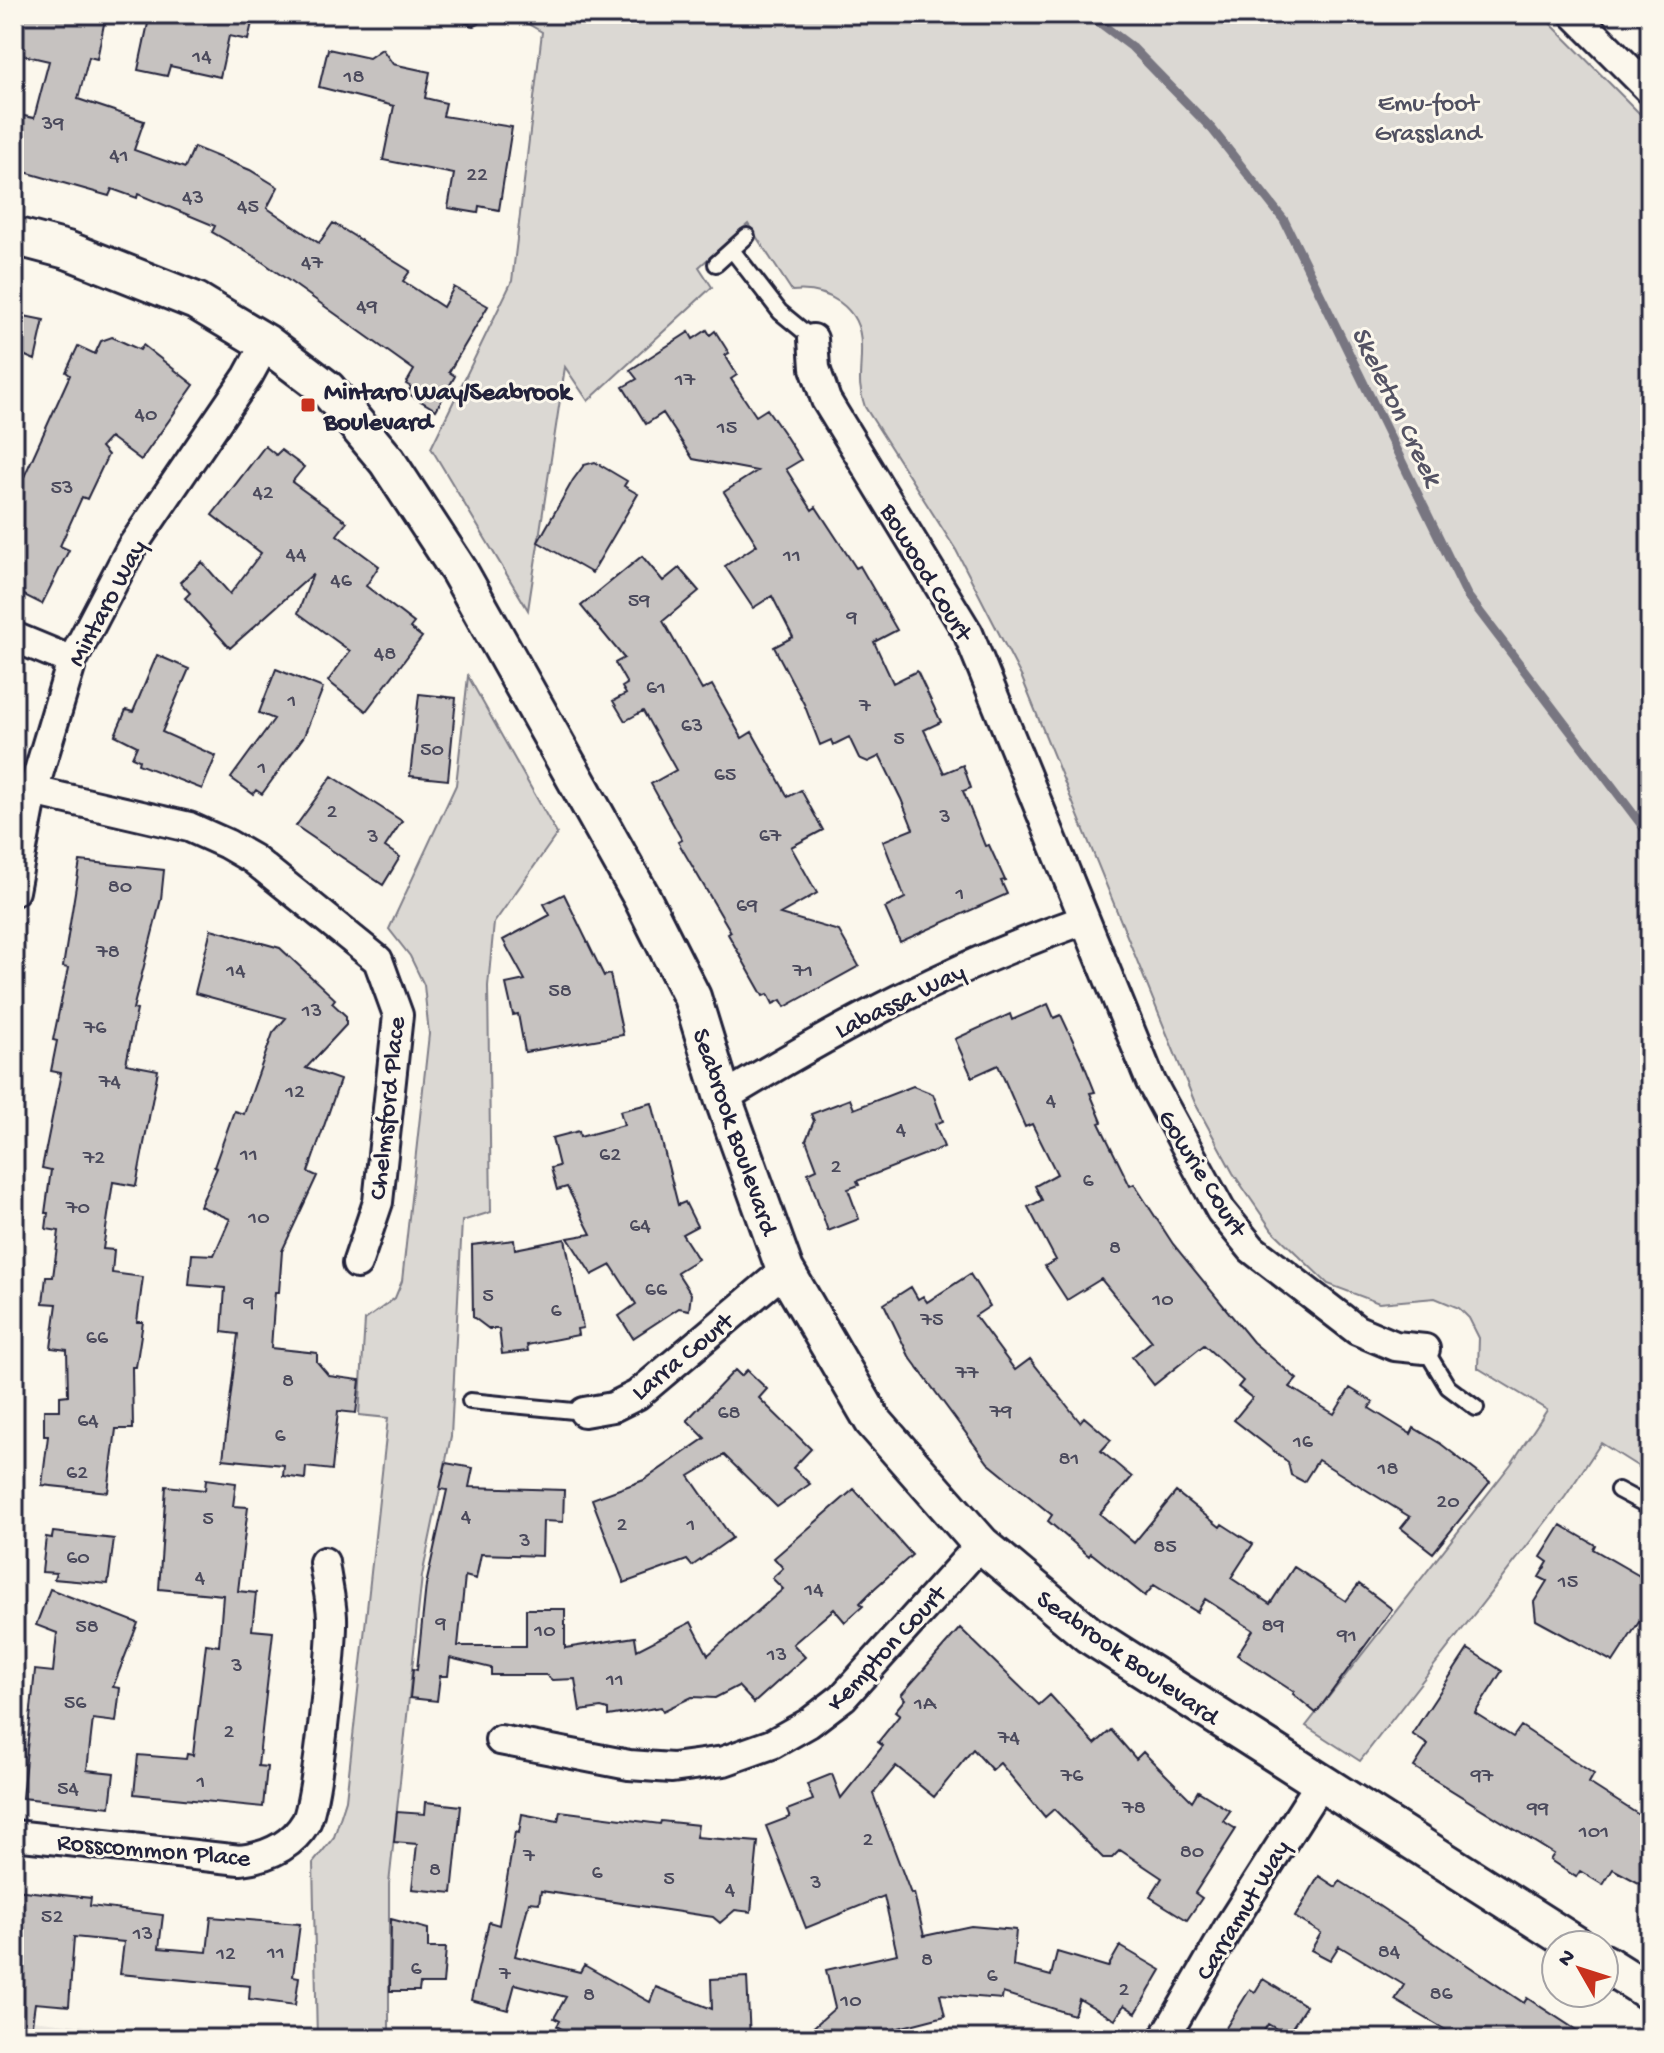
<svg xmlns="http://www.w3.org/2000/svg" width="1664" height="2053" viewBox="0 0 1664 2053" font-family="'Gochi Hand',sans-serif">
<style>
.built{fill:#ebe7df}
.green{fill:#dbd8d3;stroke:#7e7d87;stroke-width:2}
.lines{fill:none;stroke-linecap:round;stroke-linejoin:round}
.stream{stroke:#787681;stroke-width:9}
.building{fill:#c6c2c0;stroke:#22223b;stroke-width:2}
.service-casing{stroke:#22223b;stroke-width:20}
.minor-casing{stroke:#22223b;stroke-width:34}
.tertiary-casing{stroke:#22223b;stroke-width:42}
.service{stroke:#fbf7ec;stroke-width:14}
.minor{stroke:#fbf7ec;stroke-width:28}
.tertiary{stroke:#fbf7ec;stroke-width:36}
.poi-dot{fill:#c8321e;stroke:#fbf7ec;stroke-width:3}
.labels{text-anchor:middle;stroke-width:6;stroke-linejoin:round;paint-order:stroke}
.number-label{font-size:22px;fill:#4b4a5c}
.park-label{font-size:26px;fill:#505061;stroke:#fbf7ec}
.poi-label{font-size:26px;font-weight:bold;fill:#22223b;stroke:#fbf7ec;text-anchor:start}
.street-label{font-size:26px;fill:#22223b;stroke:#fbf7ec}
.water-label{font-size:28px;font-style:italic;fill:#545364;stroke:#fbf7ec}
</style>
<rect width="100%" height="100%" fill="#fbf7ec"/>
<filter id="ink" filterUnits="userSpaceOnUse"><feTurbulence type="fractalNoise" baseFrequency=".0125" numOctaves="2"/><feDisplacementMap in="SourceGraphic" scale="16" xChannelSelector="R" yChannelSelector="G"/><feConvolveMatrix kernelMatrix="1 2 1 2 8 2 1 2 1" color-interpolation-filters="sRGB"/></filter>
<g filter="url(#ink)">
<path class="built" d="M14 2018 203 2039H14Z"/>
<path class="green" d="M511 14H1541L1650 124V1474L1601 1443 1565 1497 1360 1761 1306 1726 1511 1464 1547 1410 1478 1368 1479 1338 1469 1318 1459 1308 1435 1298 1379 1303 1328 1284 1272 1230 1233 1173 1195 1103 1022 678 956 550 865 407C856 383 862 369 861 345 861 307 827 287 792 291L748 224 699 267 712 287 588 401 565 367 528 610 431 448 512 281 542 32Z
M468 676 557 834 494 923 488 986 491 1212 462 1221 451 1436 422 1576 389 1884V2039H317L313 1863 334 1837 346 1800 388 1418 359 1415 365 1320 395 1298 402 1281 429 1034 424 985 410 956 389 929 456 785Z"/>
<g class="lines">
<path class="stream" d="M1088 14 1132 47 1212 129 1284 220 1467 595 1650 836"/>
</g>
<path class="building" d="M14 14H106L97 59 89 57 78 99 144 121 134 150 185 168 194 147 250 170 278 187 267 208 319 243 333 223 410 271 403 281 443 307 454 287 488 306 449 372 455 376 436 410 407 393 411 387 406 384 414 370 257 258 212 232 215 226 138 194 137 198 112 189 109 196 14 169V114L34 118 49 61 14 53Z
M150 14H254L248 40 229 36 220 77 170 66 167 76 138 70Z
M328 49 369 58 382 49 393 64 430 72 425 98 446 103 443 116 512 127 499 210 479 206 478 213 448 208 454 174 383 160 394 106 319 87Z
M14 314 44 320 35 360 14 351Z
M707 330 710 335 715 331 729 353 725 355 737 375 731 379 756 416 767 409 785 435 801 460 786 469 812 510 816 507 856 568 860 566 897 630 874 642 893 683 917 671 941 722 924 730 944 773 963 765 971 788 963 791 985 846 989 845 1005 880 1001 881 1007 894 900 942 885 908 905 898 883 841 913 829 901 799 880 756 868 762 859 758 849 737 833 745 831 740 820 745 804 704 774 647 793 637 772 596 753 608 725 566 757 545 724 492 757 471 693 459 663 413 646 424 623 387 637 379 630 370 689 332 693 339Z
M112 337 140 350 143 345 194 385 141 460 110 437 101 447 108 455 87 499 82 497 60 546 69 550 42 604 14 590V499L70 375 66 372 78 346 95 354 101 341Z
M265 446 276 455 281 450 304 467 292 482 347 522 337 535 379 566 366 586 414 623 410 628 422 637 366 711 328 681 350 651 298 613 313 574 230 648 185 598 190 593 180 582 202 562 230 594 261 553 212 515Z
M595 462 627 481 624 486 638 494 592 573 538 542 573 480 584 465Z
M642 556 663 581 679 568 699 591 663 621 702 690 712 685 742 738 752 732 788 797 801 790 823 830 791 847 817 893 780 914 839 931 859 966 785 1007 781 1000 773 1004 768 994 763 996 728 934 731 932 678 842 682 840 651 784 676 770 643 711 625 721 613 701 626 694 622 687 627 684 615 663 624 658 581 606Z
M157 655 189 669 162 732 216 756 202 789 138 764 139 760 132 757 137 746 115 735 126 710 133 712Z
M276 669 323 688 304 736 262 794 256 790 253 794 231 778 274 719 259 713Z
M419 694 456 698 448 780 410 776Z
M332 776 402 821 385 847 400 857 383 885 296 826Z
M80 861 164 870 161 899 133 1009 137 1010 126 1064 158 1070 136 1186 113 1182 103 1249 114 1250 112 1273 143 1277 137 1322H143L136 1367H132L133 1429H116L108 1492 42 1485 48 1436H44V1410H60V1396L68 1395 67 1350 51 1348 57 1304 43 1303 46 1277H53L59 1231 46 1229 48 1213H45L51 1170 42 1168 61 1073 51 1071 57 1041 53 1040 68 968 63 967Z
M564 894 604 976 610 974 623 1035 525 1052 518 1014 513 1015 506 984 525 980 503 940 550 915 544 904Z
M211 929 280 948 335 999 332 1003 346 1016V1025L306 1068 340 1080 308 1172 317 1176 282 1251 279 1292H275L271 1348 317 1353V1362L329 1376 360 1380 356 1413 338 1411 332 1470 306 1467 305 1479 283 1476 284 1465 223 1459 238 1334 222 1332 225 1288 189 1285 192 1254 214 1255 230 1219 200 1206 217 1168 214 1167 234 1111 244 1114 273 1033 286 1018 195 993Z
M1048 1004 1054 1018 1061 1015 1083 1062 1095 1092 1090 1093 1102 1122 1099 1123 1130 1186 1134 1184 1173 1244 1253 1342 1297 1379 1290 1387 1334 1414 1350 1388 1373 1402 1369 1408 1411 1434 1414 1428 1441 1444 1490 1482 1433 1553 1401 1528 1410 1517 1318 1460 1304 1482 1291 1475 1288 1462 1234 1420 1252 1398 1238 1387 1243 1381 1204 1345 1154 1385 1132 1357 1152 1341 1101 1279 1067 1300 1045 1266 1056 1260 1028 1207 1042 1200 1035 1186 1057 1174 1032 1124 1025 1127 998 1065 972 1077 955 1039 1010 1014 1012 1020Z
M913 1086 933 1094 943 1121 935 1124 944 1147 857 1181 859 1185 848 1189 859 1219 828 1231 808 1173 817 1169 806 1140 814 1121 811 1114 850 1099 854 1109Z
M652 1103 678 1205 685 1202 697 1226 682 1234 698 1259 677 1272 691 1294 689 1310 679 1308 633 1338 619 1316 636 1304 611 1265 592 1275 568 1238 591 1234 567 1187 557 1190 551 1168 559 1166 552 1138 579 1131 580 1137 624 1125 620 1111Z
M565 1239 583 1328 577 1329 578 1335 527 1345 528 1351 502 1354 499 1329H489L473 1317 472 1245 514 1240 515 1249Z
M970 1274 990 1306 975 1316 1015 1370 1030 1359 1080 1422 1084 1417 1111 1440 1101 1451 1132 1477 1100 1514 1134 1543 1176 1492 1220 1527 1222 1524 1253 1544 1231 1578 1270 1604 1294 1567 1346 1601 1359 1584 1392 1609 1316 1713 1293 1694 1294 1692 1237 1655 1253 1630 1205 1599 1197 1612 1154 1585 1145 1596 1091 1553 1089 1556 1048 1521 1052 1515 988 1463 909 1356 884 1304 911 1287 918 1299 923 1296 927 1302Z
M735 1370 741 1376 747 1370 767 1389 759 1398 811 1449 793 1468 810 1484 777 1507 724 1455 689 1476 732 1538 692 1566 687 1560 624 1583 592 1499 644 1480 705 1438 687 1420Z
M446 1463 473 1468 469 1487 564 1490 563 1522 543 1521 542 1556 481 1554 476 1579 465 1576 458 1646H526V1609H565V1648L635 1637 637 1650 691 1622 708 1655 783 1589 772 1578 783 1568 774 1558 854 1489 912 1555 875 1588 860 1603 863 1606 845 1622 834 1609 793 1644 805 1657 754 1703 738 1686 715 1698 692 1697 663 1711 661 1707 608 1716V1710L601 1708 580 1711 575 1679 552 1680 546 1675H491V1668L450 1658 448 1676H440L437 1701 410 1698 413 1669 417 1670 426 1585 447 1490 440 1489Z
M206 1479 236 1483 233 1506 248 1507 238 1591 256 1593 252 1630 273 1632 258 1766 267 1767 263 1807 134 1794 138 1755 186 1759 187 1754 193 1755 206 1644 219 1646 223 1595 159 1589 166 1486 205 1490Z
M1561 1525 1595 1545 1593 1549 1650 1582V1628L1639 1622 1613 1662 1536 1620 1534 1602 1547 1581 1539 1577 1548 1562 1541 1557Z
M53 1532 114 1539 108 1584 54 1579 56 1573 42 1572 46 1537 52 1538Z
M50 1589 138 1623 113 1687 120 1688 116 1722 93 1719 87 1770 114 1773 110 1807 22 1798 35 1670 53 1672 57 1633 36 1625Z
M960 1628 1039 1705 1050 1695 1095 1744 1111 1730 1136 1759 1143 1752 1192 1801 1198 1791 1230 1811 1223 1821 1236 1829 1195 1893 1202 1898 1187 1920 1150 1897 1162 1878 1120 1850 1112 1858H1103L1054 1809 1045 1817 1000 1763 992 1770 973 1749 934 1797 896 1766 873 1794 911 1894 914 1893 924 1936 971 1926 1016 1930 1013 1966 1051 1976 1057 1952 1108 1967 1120 1946 1161 1970 1136 2013 1124 2005 1115 2020 1079 1999 1074 2015 1003 1993 1002 1999 940 1994 945 2016 887 2031 889 2039H800L835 2008 826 1970 897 1954 884 1896 806 1928 766 1826 790 1817 787 1810 813 1800 807 1784 832 1774 841 1798 883 1746 878 1742 900 1715 895 1711 905 1699 901 1695Z
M1468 1649 1502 1671 1475 1713 1513 1737 1521 1726 1594 1774 1589 1783 1650 1822V1889L1613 1869 1603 1885 1580 1871 1576 1877 1550 1860 1554 1854 1414 1767 1428 1745 1412 1734Z
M426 1802 461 1806 452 1893 412 1889 417 1844 394 1842 397 1812 425 1814Z
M560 1811 660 1824 661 1821 698 1825 696 1837 758 1842 751 1912 735 1910 720 1923 713 1917 541 1891 539 1903 529 1902 515 1956 580 1972 584 1965 650 2002 656 1987 712 2009 711 1979 747 1977 750 2039H578L557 2026 560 2021 554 2018 566 1997 515 1984 508 2010 471 2000 489 1922 499 1925 515 1832 519 1833 522 1814 558 1821Z
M1319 1876 1336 1887 1340 1881 1367 1898 1524 2003 1527 1998 1590 2039H1461L1395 2000 1404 1985 1339 1946 1330 1960 1311 1950 1321 1933 1295 1917Z
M14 1890 91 1898 90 1906 163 1915 159 1948 207 1952 211 1917 300 1924 293 1976 299 1977 295 2005 249 1999 250 1986 120 1974 124 1942 74 1937 69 2006 35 2003 30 2039H14Z
M391 1919 428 1929V1948H446L443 1984H420L419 1991H390Z
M1263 1979 1306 2006 1287 2035 1268 2024 1259 2039H1219L1250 1989 1255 1992Z"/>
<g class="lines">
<g class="service-casing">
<path id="service" d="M468 14 473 17
M732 250 780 312 813 339
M716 264 747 236
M1425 1349 1448 1387 1476 1408
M470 1401 584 1412
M1618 1490 1650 1507"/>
</g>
<g class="minor-casing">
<path id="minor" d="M1574 14 1650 90
M813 339 815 368 826 400 968 633 1151 1082 1221 1211 1252 1249 1357 1330 1395 1346 1425 1349
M14 637 72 661
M33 791 189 827 227 844 253 859 378 960 398 1015 378 1202 357 1264
M14 891 33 791 72 661 131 548 248 376 266 343
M723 1098C839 1027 955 965 1084 920
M584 1412 613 1407 637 1395 785 1270
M500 1740 629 1765 672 1768 724 1761 772 1744 809 1723 843 1697 981 1544
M14 1835 240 1860C267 1857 291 1847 306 1822 317 1803 333 1643 332 1617 331 1598 326 1580 324 1562
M1164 2039 1230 1925 1321 1782"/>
</g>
<g class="tertiary-casing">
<path id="tertiary" d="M14 236 67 250 196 301 266 343 327 389 387 461 459 571 641 896 692 997 723 1098 785 1270 873 1421 981 1544 1088 1634 1576 1945
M1604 1963 1650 1992"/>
</g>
<use href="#service" class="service"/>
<use href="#minor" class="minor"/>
<use href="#tertiary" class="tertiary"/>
</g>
</g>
<rect class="poi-dot" x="300" y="397" width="16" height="16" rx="4"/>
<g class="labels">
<g class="number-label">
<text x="202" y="62">14</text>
<text x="354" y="82">18</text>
<text x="53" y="129">39</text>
<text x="119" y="161">41</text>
<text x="477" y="180">22</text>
<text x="193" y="203">43</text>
<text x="248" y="212">45</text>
<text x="312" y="268">47</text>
<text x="367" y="312">49</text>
<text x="685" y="385">17</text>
<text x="146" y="420">40</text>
<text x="727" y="433">15</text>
<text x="62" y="493">53</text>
<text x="263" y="498">42</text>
<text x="296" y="560">44</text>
<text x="792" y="561">11</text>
<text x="341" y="586">46</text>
<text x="639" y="606">59</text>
<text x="852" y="623">9</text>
<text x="385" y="659">48</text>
<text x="656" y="693">61</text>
<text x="292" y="706">1</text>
<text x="865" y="711">7</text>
<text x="692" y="731">63</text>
<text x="899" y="744">5</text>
<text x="432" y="755">50</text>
<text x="262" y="773">1</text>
<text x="725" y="780">65</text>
<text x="332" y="817">2</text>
<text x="945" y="822">3</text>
<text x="770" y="841">67</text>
<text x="373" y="842">3</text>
<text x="120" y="892">80</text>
<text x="960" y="899">1</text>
<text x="747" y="911">69</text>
<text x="108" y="957">78</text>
<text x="236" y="976">14</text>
<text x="803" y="976">71</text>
<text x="560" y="996">58</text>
<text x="312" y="1016">13</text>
<text x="95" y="1033">76</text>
<text x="110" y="1087">74</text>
<text x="295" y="1097">12</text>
<text x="1051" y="1106">4</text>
<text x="901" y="1135">4</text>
<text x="249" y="1160">11</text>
<text x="610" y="1160">62</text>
<text x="94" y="1163">72</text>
<text x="836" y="1172">2</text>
<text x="1088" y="1186">6</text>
<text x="78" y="1213">70</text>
<text x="259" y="1223">10</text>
<text x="640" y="1231">64</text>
<text x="1115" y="1253">8</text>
<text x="656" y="1295">66</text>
<text x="488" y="1301">5</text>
<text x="1163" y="1305">10</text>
<text x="249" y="1308">9</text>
<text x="556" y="1316">6</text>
<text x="932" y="1325">75</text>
<text x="97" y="1343">66</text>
<text x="967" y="1378">77</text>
<text x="288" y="1386">8</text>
<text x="1001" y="1417">79</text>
<text x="729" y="1418">68</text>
<text x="88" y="1426">64</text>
<text x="280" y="1441">6</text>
<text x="1303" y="1447">16</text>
<text x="1069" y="1464">81</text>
<text x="1388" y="1474">18</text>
<text x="77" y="1478">62</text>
<text x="1448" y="1507">20</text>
<text x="466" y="1522">4</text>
<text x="208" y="1524">5</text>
<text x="622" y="1530">2</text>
<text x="691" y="1530">1</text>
<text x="525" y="1546">3</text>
<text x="1165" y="1552">85</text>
<text x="78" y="1563">60</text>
<text x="200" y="1583">4</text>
<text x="1568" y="1587">15</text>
<text x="814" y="1595">14</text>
<text x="441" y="1629">9</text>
<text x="1273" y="1631">89</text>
<text x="87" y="1632">58</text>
<text x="545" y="1636">10</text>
<text x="1347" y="1641">91</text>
<text x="777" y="1660">13</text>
<text x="237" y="1671">3</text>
<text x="615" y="1685">11</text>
<text x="75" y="1708">56</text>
<text x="925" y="1709">1A</text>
<text x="229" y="1737">2</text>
<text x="1009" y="1743">74</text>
<text x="1072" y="1781">76</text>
<text x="1482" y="1781">97</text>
<text x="201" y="1787">1</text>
<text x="68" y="1794">54</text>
<text x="1134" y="1813">78</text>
<text x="1538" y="1814">99</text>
<text x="1594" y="1837">101</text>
<text x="868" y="1845">2</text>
<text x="1192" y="1857">80</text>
<text x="529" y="1861">7</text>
<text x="435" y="1875">8</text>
<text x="597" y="1878">6</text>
<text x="669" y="1884">5</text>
<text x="816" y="1888">3</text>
<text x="730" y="1895">4</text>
<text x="52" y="1922">52</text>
<text x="143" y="1939">13</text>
<text x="1389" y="1957">84</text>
<text x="276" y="1958">11</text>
<text x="226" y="1959">12</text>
<text x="927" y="1965">8</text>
<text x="416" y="1974">6</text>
<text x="505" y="1979">7</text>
<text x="992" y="1981">6</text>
<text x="1124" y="1995">2</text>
<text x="1441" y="1999">86</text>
<text x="589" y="2000">8</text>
<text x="851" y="2006">10</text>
</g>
<g class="park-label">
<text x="1428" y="110">Emu-foot<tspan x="1428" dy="30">Grassland</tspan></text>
</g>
<g class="poi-label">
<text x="324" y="399">Mintaro Way/Seabrook<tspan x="324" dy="30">Boulevard</tspan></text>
</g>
<g class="street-label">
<text transform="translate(928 571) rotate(59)" y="9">Bowood Court</text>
<text transform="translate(105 602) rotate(-62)" y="9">Mintaro Way</text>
<text transform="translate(899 999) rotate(-26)" y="9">Labassa Way</text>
<text transform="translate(385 1108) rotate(-84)" y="9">Chelmsford Place</text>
<text transform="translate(737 1131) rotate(71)" y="9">Seabrook Boulevard</text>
<text transform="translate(1204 1172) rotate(58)" y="9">Gowrie Court</text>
<text transform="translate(681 1355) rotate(-39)" y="9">Larra Court</text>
<text transform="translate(885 1647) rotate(-47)" y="9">Kempton Court</text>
<text transform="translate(1129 1656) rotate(35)" y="9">Seabrook Boulevard</text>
<text transform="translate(154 1848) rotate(5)" y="9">Rosscommon Place</text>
<text transform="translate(1241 1909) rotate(-59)" y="9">Carramut Way</text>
</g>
<g class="water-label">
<text transform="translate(1399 405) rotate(64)" y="10">Skeleton Creek</text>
</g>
</g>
<rect width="1664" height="2053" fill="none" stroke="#fbf7ec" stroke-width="48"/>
<rect x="24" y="24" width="1616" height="2005" fill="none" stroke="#22223b" stroke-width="3" filter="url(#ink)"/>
<g transform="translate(1580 1969) rotate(309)"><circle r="38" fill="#fbf7ec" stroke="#a4a2a5" stroke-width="2"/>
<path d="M0-6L14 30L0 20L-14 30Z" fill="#c8321e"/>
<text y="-12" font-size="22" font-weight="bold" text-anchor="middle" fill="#22223b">N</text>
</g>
</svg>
